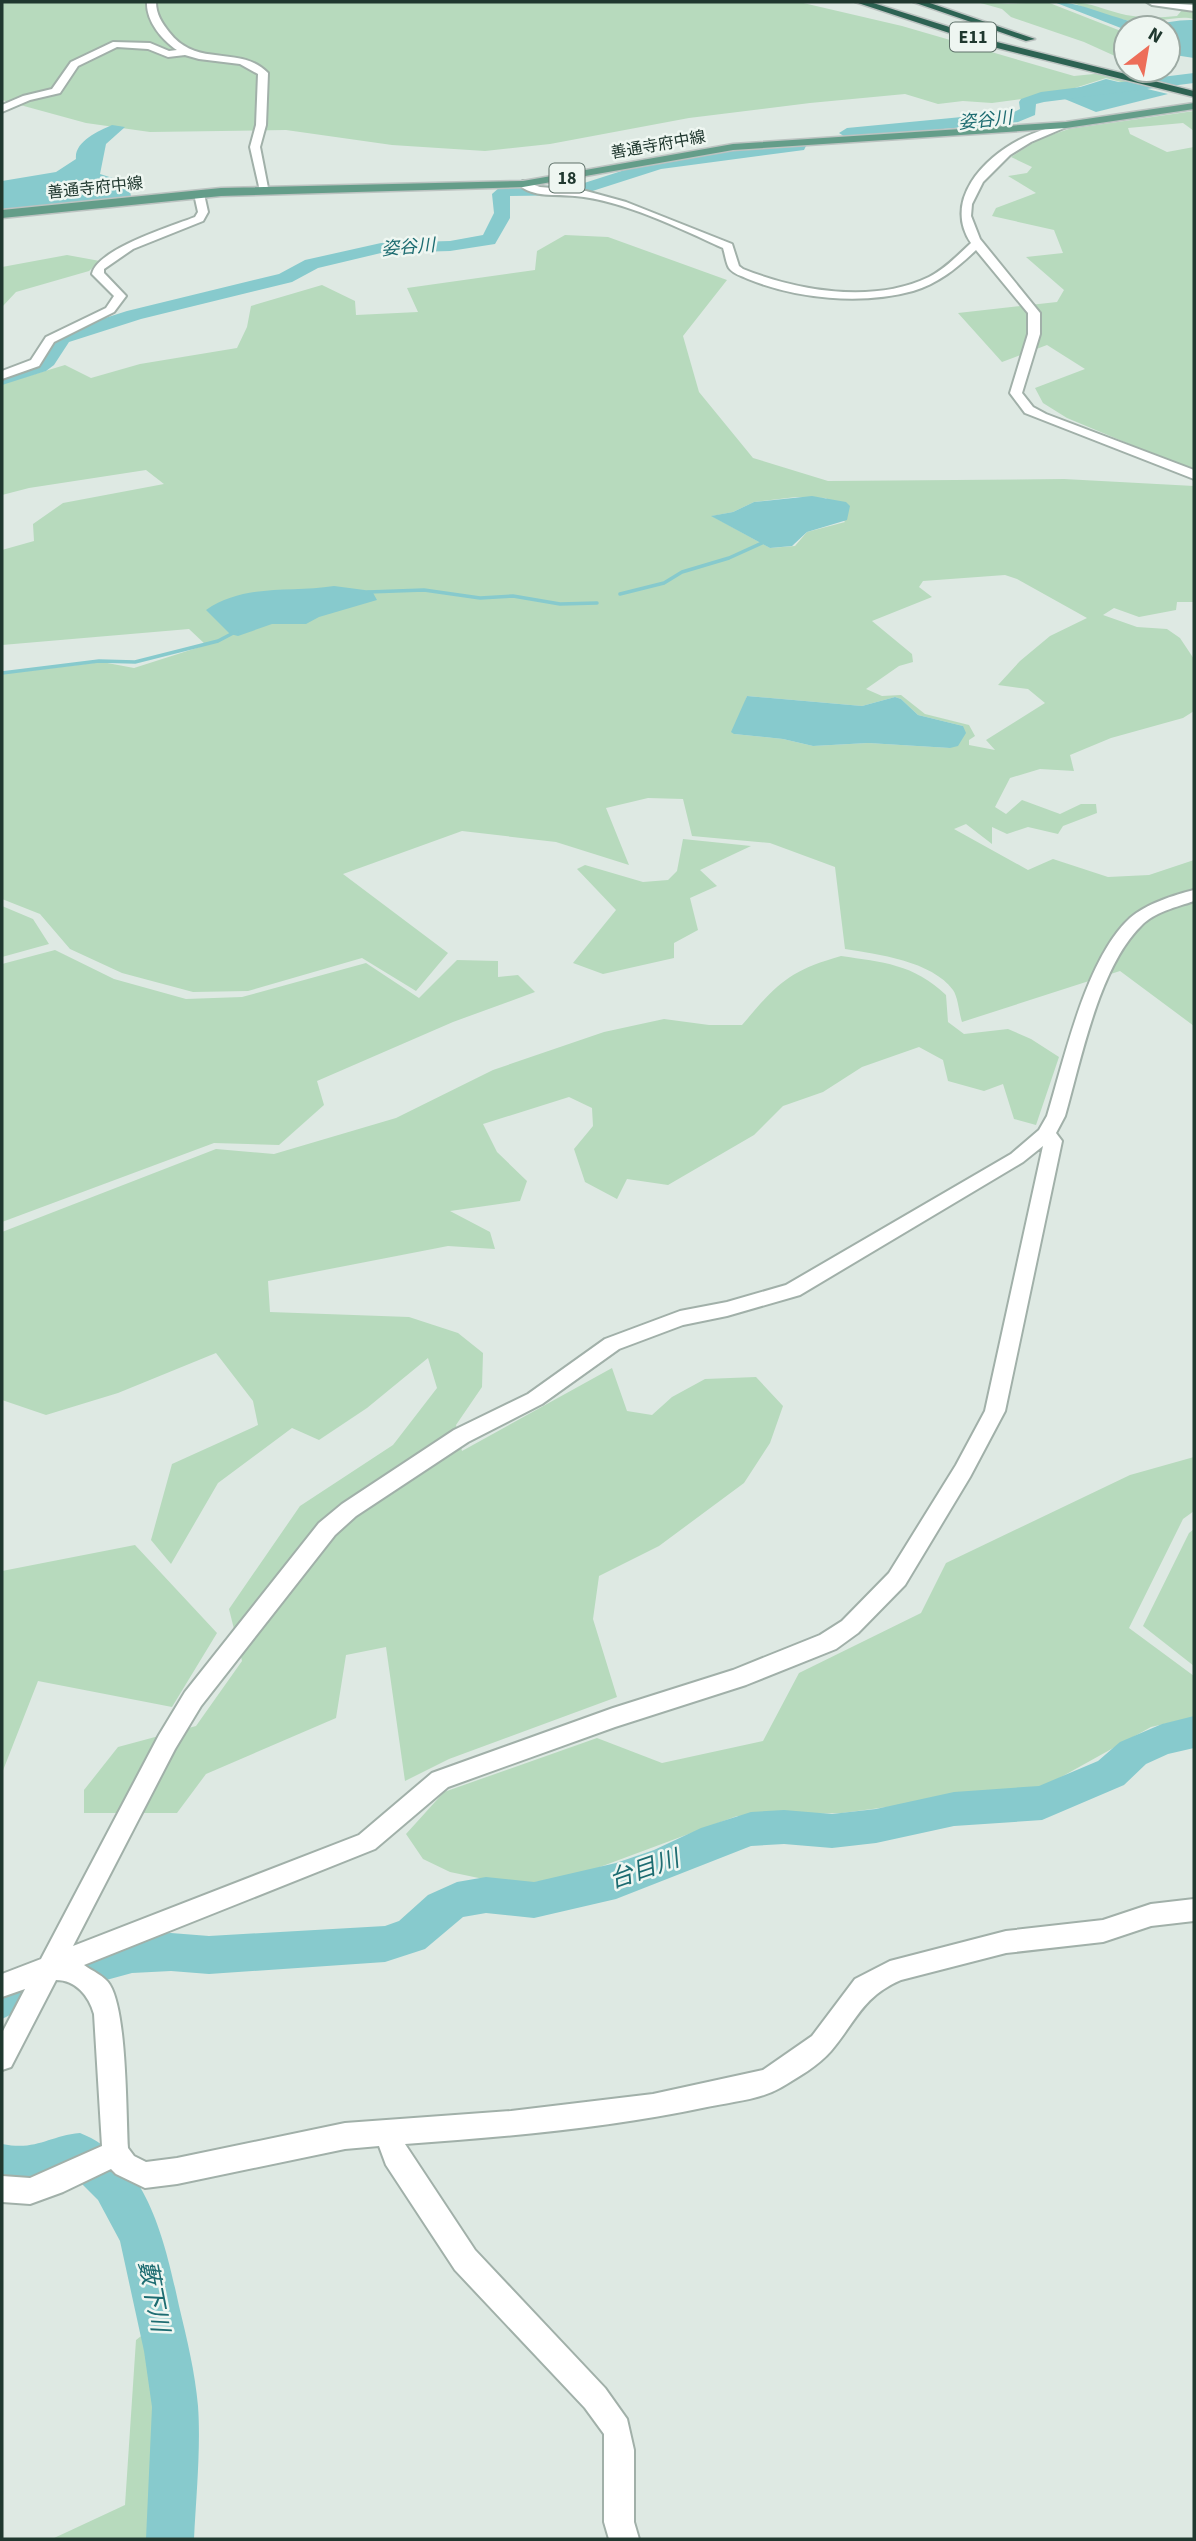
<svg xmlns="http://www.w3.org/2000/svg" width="1196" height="2541" viewBox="0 0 1196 2541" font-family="'Source Sans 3','Noto Sans JP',sans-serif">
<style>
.green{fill:#b7dabd;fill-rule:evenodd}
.water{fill:#87cacd}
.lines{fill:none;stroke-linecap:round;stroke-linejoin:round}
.stream{stroke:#87cacd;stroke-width:3.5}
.river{fill:#87cacd;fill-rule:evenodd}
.minor-casing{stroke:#a1b0a9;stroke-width:4}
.major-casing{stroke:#bcc3c1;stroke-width:3}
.highway-casing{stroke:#bcc3c1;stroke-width:3}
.minor{fill:#fff;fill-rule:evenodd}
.major{fill:#649d89;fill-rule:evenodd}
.highway{fill:#2d6353;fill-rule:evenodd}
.labels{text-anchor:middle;stroke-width:5;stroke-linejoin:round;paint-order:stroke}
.far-street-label{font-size:16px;fill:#20382f;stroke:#eef6f1}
.shield{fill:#eef6f1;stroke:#5e7169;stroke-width:2}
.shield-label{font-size:18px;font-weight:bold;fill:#20382f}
.far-water-label{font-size:18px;font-style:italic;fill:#1d6c71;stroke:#eef6f1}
.near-water-label{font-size:24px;font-style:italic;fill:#1d6c71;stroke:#eef6f1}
</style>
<rect width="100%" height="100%" fill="#dee9e3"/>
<path class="green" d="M2 2H799L902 26 1074 76 1114 72 1152 81 1132 85 1106 78 1053 95 992 103 963 101 938 104 905 94 810 103 689 118 550 144 485 151 392 145 286 130 150 132 86 123 2 100Z
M977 2 1008 4 1047 2 1126 33V61L1084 42 1011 17 1002 9Z
M1071 2C1090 2 1107 11 1126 15 1143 18 1159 18 1177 16L1182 10 1194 13V19C1179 15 1161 22 1145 22 1121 22 1093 11 1071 2Z
M1194 111V131L1183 123 1128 128 1130 134 1167 152 1194 147V471L1067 418 1043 403 1035 388 1085 369 1047 345 1002 362 958 313 1057 302 1064 290 1026 257 1063 253 1054 230 992 216 996 208 1036 193 1008 176 1027 173 1032 167 1011 157 1039 139 1069 129Z
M565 235 608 237 727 280 683 336 699 392 753 458 828 481 1064 479 1194 486V602H1177L1176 610 1139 617 1114 608 1103 615 1137 627 1167 629 1180 638 1194 659V711L1183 718 1111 738 1070 755 1074 771 1040 769 1010 778 995 807 1006 814 1022 800 1060 814 1081 804H1096L1097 813 1063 826 1058 834 1028 827 1007 834 992 827V844L966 824 954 829 1028 870 1053 859 1108 877 1149 875 1194 860V1026L1120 971 962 1022C959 1013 958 997 953 990 932 961 877 954 845 949L835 867 770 843 692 836 683 799 648 798 606 808 629 865 556 842 462 831 343 874 448 953 416 991 362 958 248 991 193 992 122 973 70 949 40 914 2 899V674L102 662 134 668 206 645 189 629 2 645V550L34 541 33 524 63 503 164 484 146 470 29 488 2 495V384L65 365 91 378 140 364 237 348 247 327 251 306 322 285 355 301 356 315 418 312 407 288 535 270 537 251ZM796 497 826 498 845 522 807 532 795 546 770 548 712 516 733 512 754 502ZM1005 575 1017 579 1087 618 1050 636 1020 661 998 685 1028 689 1045 703 986 740 995 750 969 745V740L975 736 969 725 925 714 901 695 882 696 866 689 899 666 913 662 912 654 872 621 932 597 919 587 923 581ZM747 696 862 706 895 697 901 699 918 715 963 726 950 748 868 743 813 746 783 739 734 734Z
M67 255 100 261 89 271 16 292 2 307V267Z
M683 839 751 846 700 870 717 886 690 898 698 930 674 943V958L603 974 573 963 616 910 577 869 585 865 643 882 668 880 677 871Z
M2 906 33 919 49 944 2 957Z
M55 950 114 979 186 999 242 997 366 963 419 998 457 960 498 961V977L518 975 535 992 453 1022 317 1081 324 1105 279 1145 214 1143 2 1222V964Z
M841 956C882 962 914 964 946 995L948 1022 964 1034 1008 1029 1031 1039 1059 1057 1036 1125 1014 1119 1003 1084 984 1091 948 1081 943 1060 919 1047 862 1067 823 1092 783 1106 754 1135 668 1185 627 1179 617 1199 585 1182 574 1149 593 1126 592 1108 569 1097 483 1124 497 1152 527 1181 520 1201 450 1211 490 1232 495 1249 448 1246 268 1281 270 1312 409 1317 458 1333 483 1353 482 1387 456 1425 462 1451 612 1368 627 1411 652 1415 672 1397 705 1379 756 1377 783 1406 770 1443 744 1483 659 1546 599 1576 593 1619 617 1697 449 1759 405 1781 386 1647 346 1655 336 1718 206 1774 177 1813H84V1790L118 1747 196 1726 242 1661 229 1609 300 1506 393 1445 437 1388 428 1358 367 1408 319 1440 292 1428 218 1483 171 1564 151 1540 172 1464 258 1425 253 1401 216 1353 118 1393 46 1415 2 1400V1232L216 1149 274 1154 396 1118 493 1070 604 1032 664 1019 709 1025H742C777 984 788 971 841 956Z
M1194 1457V1511L1183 1519 1129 1628 1194 1676V1717L1151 1727 1045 1786 842 1813 737 1816 573 1877 512 1885 450 1872 423 1859 406 1834 444 1792 597 1738 662 1763 763 1741 799 1673 921 1613 946 1563 1130 1475Z
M1194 1529V1666L1143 1626 1189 1533Z
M135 1545 217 1633 172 1707 38 1681 2 1773V1571Z
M149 2330 162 2403 159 2539H52L125 2505 136 2340Z"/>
<path class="water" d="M1054 2C1082 2 1111 18 1139 23 1157 26 1176 19 1194 20V58L1168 54V28H1126V30Z
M1106 79 1168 94 1096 112 1055 95Z
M112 125 125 127 106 144 100 174 128 183 131 196 2 210V181L56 172 76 159C74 142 98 131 112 125Z
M812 496 846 502 850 506 847 520 807 532 792 546 770 548 711 516 733 512 754 502Z
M334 586 372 591 377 600 319 617 306 624H272L238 636 230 634 206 610C245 583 290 593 334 586Z
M747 696 862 706 895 697 901 699 918 715 963 726 966 733 958 746 950 748 868 743 813 746 783 739 734 734 731 732Z"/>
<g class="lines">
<path class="stream" d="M368 592 424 590 480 598 513 596 560 604 597 603
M620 594 664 583 682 572 729 558 764 542
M2 673 99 661 135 662 218 641 237 631"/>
<path class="river" d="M1194 73V83L1044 102 1036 104 1035 115 1018 122 847 138 839 133 847 128 1014 112 1020 109 1019 102 1021 99 1041 92Z
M798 141 804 142 806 146 804 150 661 169 580 195 510 196V218L495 244 450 251 381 253 318 268 292 282 141 319 69 342 54 365 46 371 2 385V373L32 363 40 357 55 334 127 311 279 274 305 260 381 243 450 241 483 235 494 213 492 194 500 187 578 185 659 159Z
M1194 1716V1748L1168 1754 1146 1764 1124 1785 1042 1820 954 1826 876 1843 832 1848 784 1844 751 1846 616 1899 534 1918 486 1913 463 1917 425 1949 385 1962 209 1974 171 1971 132 1973 88 1985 74 1979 68 1966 74 1953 132 1935 171 1933 209 1936 385 1926 399 1921 428 1895 457 1882 486 1877 534 1882 616 1863 654 1850 701 1828 751 1812 784 1810 832 1814 876 1809 954 1792 1039 1786 1098 1761 1120 1742 1162 1724Z
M22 1970 36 1976 42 1989 36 2002 2 2019V1979Z
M80 2133C148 2160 165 2242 179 2306 187 2339 195 2372 198 2406 201 2447 196 2498 194 2539H146L152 2407 144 2351 120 2241 98 2200 74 2176C44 2178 37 2195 2 2186V2144C37 2151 48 2136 80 2133Z"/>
<g class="minor-casing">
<path id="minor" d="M147 2H156C156 14 162 23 169 32 197 69 240 44 268 73L266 125 260 147 269 193 260 191 250 147 256 125 258 74 240 64 199 59 185 55 168 57 148 49 117 47 78 66 60 93 30 100 2 112V105L23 96 52 89 71 62 113 42 150 43 169 51 177 50C162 40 146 21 147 2Z
M1147 2 1194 5V11L1152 5Z
M1062 123 1071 125 1031 142 1010 155 983 182 972 204 971 216 980 239 1040 313V334L1022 393 1033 407 1046 414 1194 470V479L1025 413 1010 393 1028 334V313L976 250C957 268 939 283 913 291 862 305 797 299 748 279 742 276 733 274 729 268 726 263 725 254 723 248 679 228 622 200 575 196 555 194 533 198 518 184L523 181 540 187 586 191 626 202 732 244 739 266 743 269C798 291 873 304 929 277 945 269 958 255 971 243 943 201 983 158 1021 139 1034 132 1049 128 1062 123Z
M199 191 204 194 208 212 203 221 133 249 104 269V273L126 296 114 312 54 342 39 366 2 379V371L31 360 46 337 106 308 114 296 92 274C97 249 172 226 195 217L198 212 194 194Z
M1194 890V901C1177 907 1154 912 1141 926 1099 967 1081 1060 1065 1116L1056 1133 1062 1141 1005 1411 970 1477 905 1585 858 1633 836 1649 746 1685 615 1727 448 1787 375 1849 84 1965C92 1971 105 1976 110 1985 127 2013 126 2112 128 2148L134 2156 146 2162 177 2158 345 2123 511 2111 653 2094 763 2070 812 2036 855 1979 890 1961 1006 1931 1103 1920 1151 1904 1194 1899V1921L1151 1926 1103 1942 1006 1953 901 1980C862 1997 857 2020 831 2051 818 2066 797 2078 780 2088 759 2100 730 2102 707 2107 608 2128 506 2137 405 2144L475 2250 605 2388 627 2419 634 2450V2522L639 2539H609L604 2522V2434L585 2408 455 2270 386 2165 379 2146 345 2149 177 2184 145 2188 116 2174 111 2169 63 2192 30 2204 2 2202V2176L30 2178 102 2146 94 2014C89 1996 76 1980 56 1980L11 2067 2 2070V2033L25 1989 2 1997V1974L41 1959 159 1735 185 1692 319 1523 342 1504 454 1430 528 1394 605 1339 680 1311 727 1302 786 1285 1011 1154 1039 1130 1047 1116C1064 1060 1086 958 1130 918 1146 904 1174 895 1194 890ZM1043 1146 985 1411 956 1465 889 1573 842 1621 820 1635 733 1670 613 1708 432 1773 359 1835 73 1946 175 1749 201 1706 335 1535 356 1516 468 1442 542 1404 619 1349 683 1325 727 1316 800 1295 1023 1162Z"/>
</g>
<g class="major-casing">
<path id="major" d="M1194 103V109L1066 128 733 150 523 187 221 196 2 218V210L221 188 523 181 733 144 1066 122Z"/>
</g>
<g class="highway-casing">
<path id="highway" d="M855 2H870L997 42 1194 91V97L989 46Z
M913 2H927L1035 39 1026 41Z"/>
</g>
<use href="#minor" class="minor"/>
<use href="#major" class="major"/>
<use href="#highway" class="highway"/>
</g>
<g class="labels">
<g class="far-street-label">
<text transform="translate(658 144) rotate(-10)" y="6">善通寺府中線</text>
<text transform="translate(95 187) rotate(-6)" y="6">善通寺府中線</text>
</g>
<g class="shield">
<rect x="950" y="22.5" width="46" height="29" rx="5"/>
<rect x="549.5" y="163.5" width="35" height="29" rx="5"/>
</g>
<g class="shield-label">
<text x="973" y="43">E11</text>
<text x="567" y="184">18</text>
</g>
<g class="far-water-label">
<text transform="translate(985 120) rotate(-6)" y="6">姿谷川</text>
<text transform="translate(408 247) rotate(-5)" y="6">姿谷川</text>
</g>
<g class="near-water-label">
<text transform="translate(644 1869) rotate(-19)" y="8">台目川</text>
<text transform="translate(154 2296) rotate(79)" y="8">藪下川</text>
</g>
</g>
<rect width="1196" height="2541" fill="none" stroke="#20382f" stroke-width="7"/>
<g transform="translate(1147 49) rotate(31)"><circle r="33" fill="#eef6f1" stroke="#9caaa3" stroke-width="2"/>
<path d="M0-5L12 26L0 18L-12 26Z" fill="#ed6e59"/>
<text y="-10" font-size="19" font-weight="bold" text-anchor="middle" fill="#20382f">N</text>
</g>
</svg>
